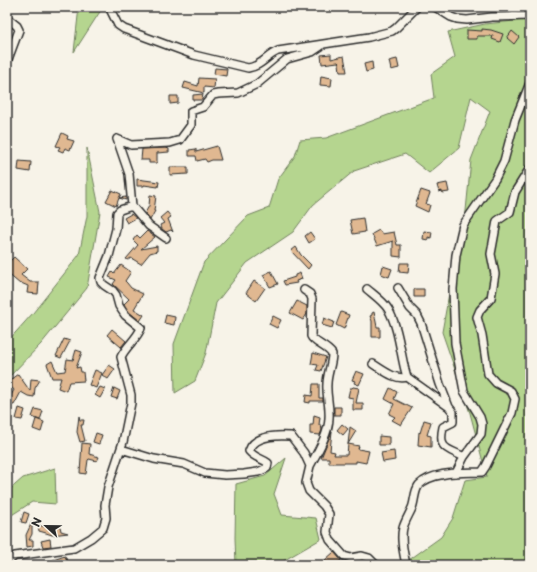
<svg xmlns="http://www.w3.org/2000/svg" width="537" height="572" viewBox="0 0 537 572" font-family="'Playpen Sans',sans-serif">
<style>
.green{fill:#b5d58f;stroke:#70805d}
.building{fill:#e0b891;stroke:#2b2b2b}
.lines{fill:none;stroke-linecap:round;stroke-linejoin:round}
.minor-casing{stroke:#2b2b2b;stroke-width:10}
.minor{stroke:#f7f3e8;stroke-width:7}
</style>
<rect width="100%" height="100%" fill="#f7f3e8"/>
<filter id="ink" filterUnits="userSpaceOnUse"><feTurbulence type="fractalNoise" baseFrequency=".025" numOctaves="2"/><feDisplacementMap in="SourceGraphic" scale="8" xChannelSelector="R" yChannelSelector="G"/><feConvolveMatrix kernelMatrix="1 2 1 2 8 2 1 2 1" color-interpolation-filters="sRGB"/></filter>
<g filter="url(#ink)">
<path class="green" d="M79 7H103L74 52Z
M524 20 530 23V565H402L441 537 453 518 465 480 487 477 470 413 442 332 455 260 464 231 471 160 490 111 471 97 459 148 429 173 405 154 354 171 313 205 293 232 247 263 216 303 206 353 195 381 175 393 174 344 204 262 248 216 269 208 278 179 295 156 300 140 326 138 434 98 431 74 455 57 448 32 485 24Z
M87 148 100 212 87 288 41 344 7 379V342L33 313 79 255 87 216Z
M286 458 274 494 282 515 316 518 321 539 283 561 281 565H236L235 538 236 484 265 476Z
M55 468 56 504 32 502 7 518V492L23 478Z"/>
<path class="building" d="M482 29 491 30 503 34 500 42 492 39 493 36H477V39H467V30L482 31Z
M512 31 519 37 514 44 507 38Z
M331 54V59L344 56 347 72H340L339 63 338 62 322 64 321 55Z
M397 59 399 68 391 70 389 61Z
M372 62 373 70 366 72 364 64Z
M215 68 227 69 226 76 214 74Z
M321 76 332 78 331 86 320 85Z
M199 78 215 79 214 88 204 87V93L183 88 185 82 198 86Z
M203 94 202 100H193V95Z
M170 96H178V103L170 104Z
M62 133 68 136 67 139 74 141 70 150 65 148 63 152 58 150 60 147 56 146Z
M217 146 221 160H212L207 162 205 159 197 161 196 156H189V150L196 149V152Z
M166 148 169 149V152L157 153V163H149V160H141L142 149Z
M19 161 31 162 30 172 18 170Z
M170 167H188V174L170 175Z
M137 179 159 182 158 187 144 185V186H137Z
M447 183 449 192 442 193V191L439 192 437 185Z
M112 190 121 194 119 198 126 197V200L119 198 116 206 106 201Z
M421 190 430 193 426 204 430 205 428 212 415 206Z
M150 195 156 196 154 211H155L150 220 145 213 149 206Z
M167 212 171 217 168 219 173 232 171 230 166 232 162 229 160 225 164 223 160 218Z
M131 214 136 218 127 223 124 218Z
M363 218 365 232 353 234 350 220Z
M379 230 382 234 394 232 397 245H401V257L393 256V241L377 246 372 234Z
M147 231 155 237 141 249 157 246V251L150 253 141 264 131 258 128 260 126 259 138 245 133 240 137 235 140 238Z
M424 231 432 232 431 238 428 237V240L423 239Z
M310 232 315 239 309 243 305 236Z
M296 247 301 255 311 265 308 269 291 251Z
M14 257 27 269 21 275 30 282H39L38 294 27 293 28 286 21 283 20 284 7 273V264Z
M400 263H409L408 273 399 272Z
M121 265 131 272 125 281 127 283 131 288 143 294 134 309 144 315 140 321 129 312 124 304 129 299 113 284 116 280 109 277 112 272 114 274Z
M383 266 392 269 389 277 381 274Z
M271 271 278 284 270 287 263 275Z
M300 273 302 279 296 281 297 283 285 285 283 281 295 277V275Z
M254 281 265 288 256 301 246 293Z
M414 289H424V297H414Z
M297 301 307 306V314L303 320 290 313Z
M341 312 349 315 344 329 336 325Z
M374 312 377 327H380V337H372V321L370 316 372 315V313Z
M166 315 175 317 174 325 164 323Z
M273 316 281 320 277 328 269 324Z
M324 318 334 322 332 328 322 325Z
M112 329 126 341 121 347 107 335Z
M64 339 70 341 61 358 56 356Z
M76 350 82 352 76 368 80 367 81 372H83L84 381 69 382 66 391 58 388 61 378H52L47 364 52 361 57 372 65 371 67 359 73 360Z
M313 353 326 357 321 371 316 370 318 365 311 364Z
M109 365 115 369 108 379 102 375Z
M95 370 102 373 96 388 89 385Z
M356 371 364 374 359 385 354 383 355 381 352 380Z
M18 374 30 391 31 379 40 380 35 388 34 397 28 396 21 392 14 405 7 404 8 397H10L14 390 7 382Z
M313 384H319V398H323V401H310V403L305 402 306 395 312 396Z
M100 387 105 389 100 398 95 395Z
M353 387 359 388 356 403H363V410H353V398L348 397 350 388H352Z
M114 388 120 391 117 399 111 397Z
M390 388 397 392 394 399 412 408 401 425 392 420 395 417 389 414 394 404 385 399Z
M334 407H341V415H334Z
M19 408 25 410 22 420 16 419Z
M35 409 43 411 40 420 32 417Z
M314 415 320 417 319 425H321L322 430 320 435 310 434V425H313Z
M79 416 80 420H84L83 425H81L85 441 80 442 77 432Z
M36 419 44 422 41 432 33 429Z
M424 420 431 422 427 435 431 436V447L418 445 419 432 420 433Z
M342 424 348 429 343 435 337 430Z
M350 427 356 431 348 444Z
M332 431 330 451 335 452 334 455H347L348 444 359 446 358 449 369 451 366 463 356 461V463H329V458H321Z
M96 433 102 435 99 444 93 442Z
M379 436 389 437V445H379Z
M82 443 90 444 89 454 99 457 97 461 89 459 88 460 86 474 80 473Z
M394 451 395 460 383 462 381 453Z
M24 512 29 514 26 523 21 522Z
M32 522V534L29 540H33V546L27 547 26 535Z
M38 525 55 529V526H60L61 531 68 533 52 535 46 533 39 531Z
M50 539 51 546 43 547 41 541Z
M334 552 341 560 335 565H330L325 560Z
M65 556 69 565H55L53 560Z"/>
<g class="lines">
<g class="minor-casing">
<path id="minor" d="M109 7 118 25 124 29 194 55 248 68C262 66 266 56 278 51L369 37 392 31 396 28 417 7
M435 7 451 17 457 19 467 20 492 17 530 16
M7 18 17 26 19 30 7 62
M117 139 131 145 170 143 180 140 191 125V111L203 107 213 95 218 94 238 93 257 84 287 59 312 52 321 46
M132 206 149 226 166 238
M398 288 410 308 417 315 421 323 440 384 449 407
M367 289C374 295 383 301 388 309 398 326 400 350 405 370L407 377 449 407 453 412V422L443 427C438 450 447 448 464 457
M304 290 310 294 312 299 311 336C314 343 327 346 332 354 332 364 327 374 327 384 326 395 330 406 329 418 329 433 317 453 310 466
M373 364C383 370 396 381 407 377
M121 449 154 459 184 464 205 473 225 475 244 474 258 472 267 468 268 463C261 458 255 458 249 451 254 435 277 435 291 436L304 453 310 466 306 483 309 491 324 506 329 514 327 532 330 540 344 556 351 558 362 556 369 558 376 565
M456 473 464 457 481 434 482 424 480 417 464 391 455 343 453 289 456 255 463 225 495 179 504 161 515 120 530 83
M7 562 15 556 74 548 91 538 103 528 106 518 105 505 108 487 123 442 131 403V395L121 357C126 346 137 339 141 328L125 315 119 306 116 295 113 291 104 285 101 282 100 278 109 256 116 229 117 213 120 210 132 206 129 174 117 139
M406 565C404 554 400 539 403 528 405 521 409 515 412 508 415 501 414 491 419 485 432 471 464 473 482 472L486 466 512 413 515 399 511 391 496 383 488 374 482 335 477 317 480 310 491 298 495 274 491 254 497 221 510 212 515 192 530 168"/>
</g>
<use href="#minor" class="minor"/>
</g>
</g>
<rect width="537" height="572" fill="none" stroke="#f7f3e8" stroke-width="24"/>
<rect x="12" y="12" width="513" height="548" fill="none" stroke="#2b2b2b" stroke-width="1.5" filter="url(#ink)"/>
<g transform="translate(46 526) rotate(292)" stroke="#f7f3e8" stroke-width="3" paint-order="stroke">
<path d="M0-3L7 15L0 10L-7 15Z" fill="#2b2b2b"/>
<text y="-6" font-size="11" font-weight="bold" text-anchor="middle" fill="#2b2b2b">N</text>
</g>
</svg>
